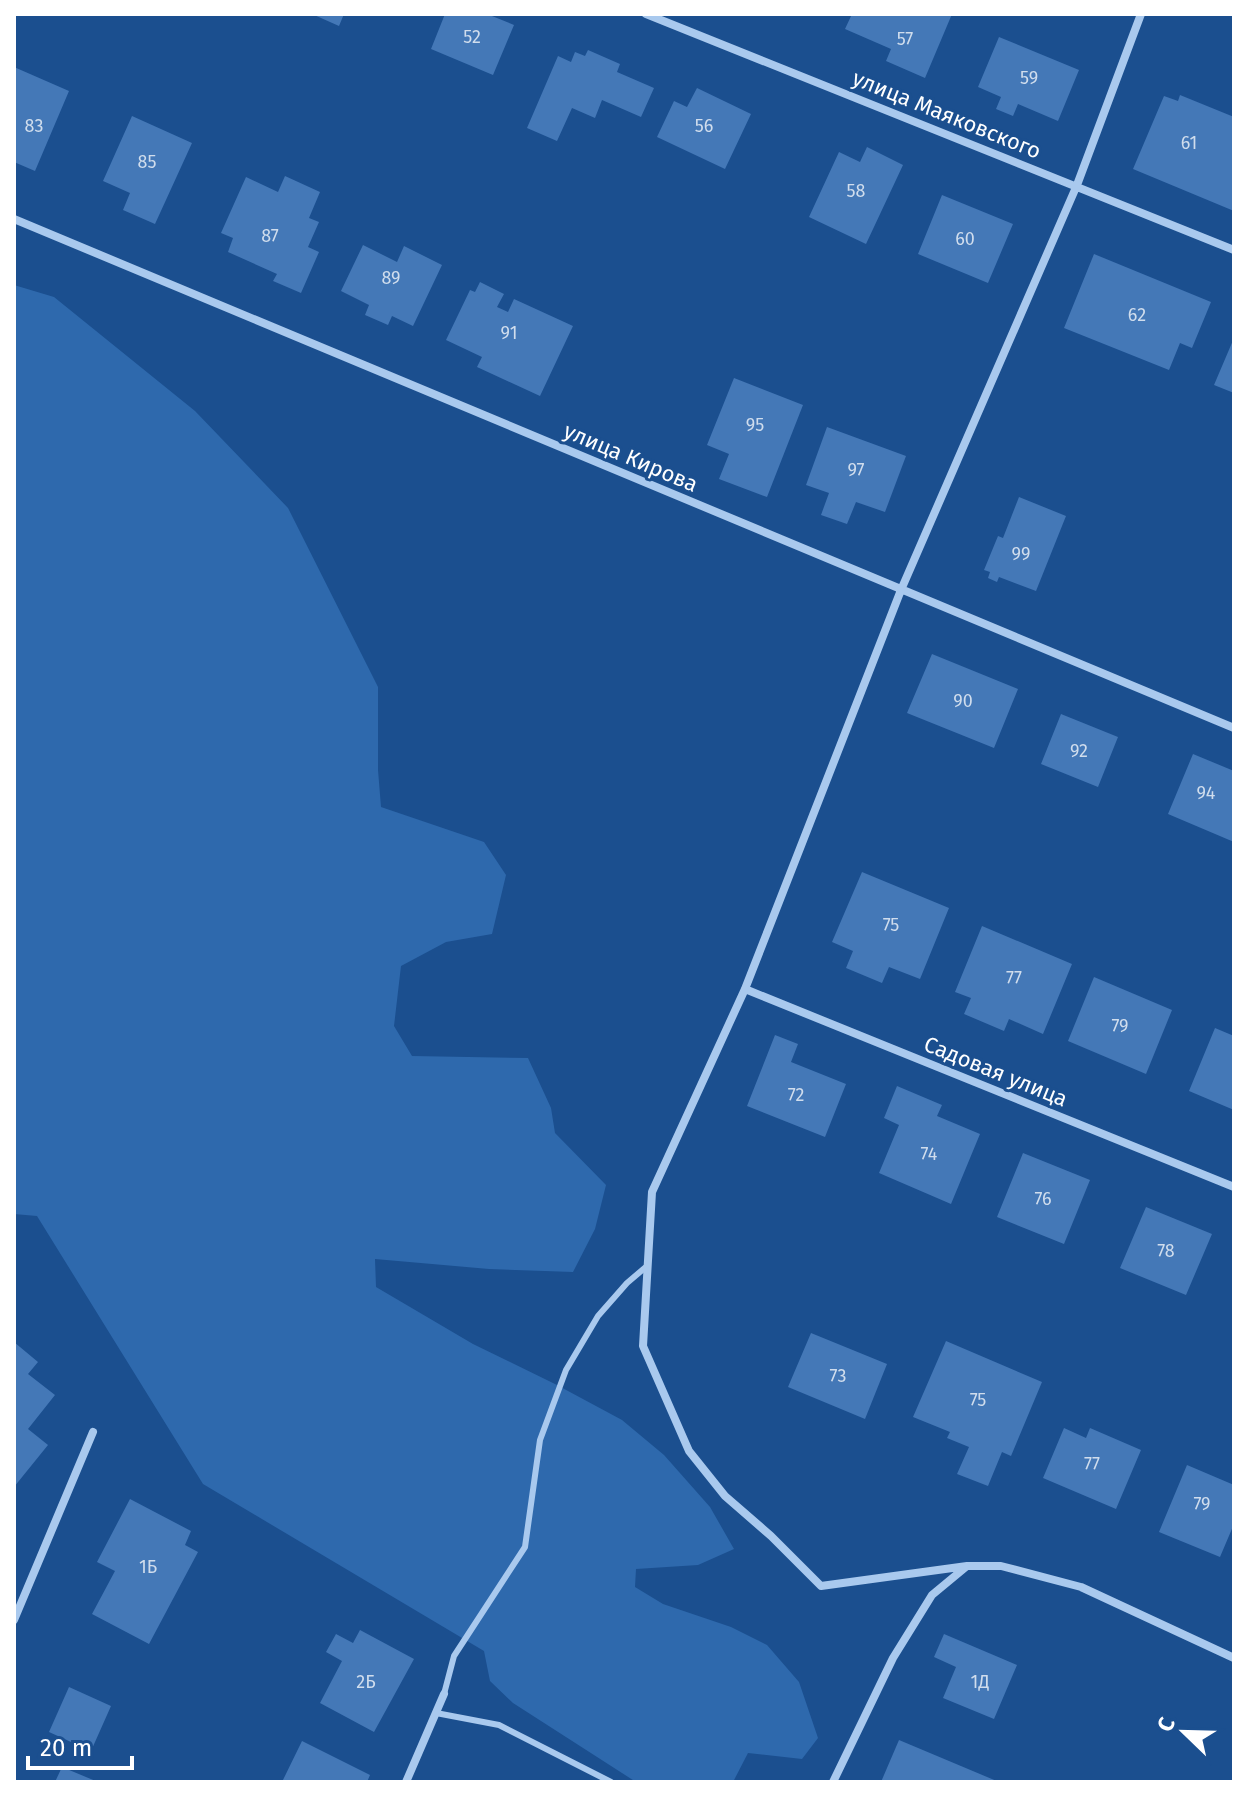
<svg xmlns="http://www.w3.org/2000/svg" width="1248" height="1796" viewBox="0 0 1248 1796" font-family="'Fira Sans',sans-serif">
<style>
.green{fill:#2e69ad}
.building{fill:#4478b7}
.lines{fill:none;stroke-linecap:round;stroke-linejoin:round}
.lane{stroke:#a9c9ee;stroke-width:6}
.street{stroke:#a9c9ee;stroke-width:8}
.labels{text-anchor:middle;stroke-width:6;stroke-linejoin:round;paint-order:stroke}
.number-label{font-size:18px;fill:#d0dded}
.street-label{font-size:22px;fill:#fff;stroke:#1b4f8f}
</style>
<rect width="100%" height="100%" fill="#1b4f8f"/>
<path class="green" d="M14 285 54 297 195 411 288 508 378 687V770L381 807 484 842 506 875 492 934 446 942 401 966 394 1026 412 1056 528 1058 551 1108 555 1133 606 1185 595 1229 573 1272 489 1269 375 1259 376 1287 473 1344 555 1384 622 1420 664 1455 710 1507 734 1549 698 1565 636 1569 635 1587 663 1604 731 1627 767 1645 799 1682 818 1738 802 1759 748 1753 733 1782H636L513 1703 490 1681 484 1651 203 1484 37 1216 14 1214Z"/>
<path class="building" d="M312 14H344L339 26Z
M445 14H487L514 25 493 75 431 49Z
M852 14H952L925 78 886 61 891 49 845 29Z
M999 37 1079 70 1058 121 1018 104 1013 116 996 109 1001 97 978 87Z
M588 50 620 64 617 72 654 88 641 117 602 100 595 118 572 108 557 141 527 128 558 56 571 62 575 52 585 56Z
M14 67 69 91 35 171 14 162Z
M697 88 751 114 725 169 657 137 674 101 687 107Z
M1180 95 1234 117V211L1133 169 1164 96 1178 101Z
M132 116 192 143 155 224 123 210 130 193 103 181Z
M867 147 903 165 866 244 809 217 839 152 860 162Z
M285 176 320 192 309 218 319 222 308 247 319 252 301 293 273 281 277 274 228 252 233 238 221 233 246 177 278 192Z
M942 195 1013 224 988 283 918 254Z
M363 245 397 262 404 246 442 265 413 326 392 316 388 325 365 315 369 305 341 291Z
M1094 254 1211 302 1192 348 1180 343 1169 370 1064 328Z
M480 282 504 294 497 307 508 312 514 299 573 326 540 396 477 367 482 357 446 340 470 290 475 292Z
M1234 338V393L1214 385Z
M734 378 803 405 767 497 719 479 729 454 707 445Z
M827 427 906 456 885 512 856 502 847 524 821 515 829 493 806 485Z
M1019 497 1066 516 1036 591 999 577 997 582 988 578 990 572 984 570 998 536 1003 538Z
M932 654 1018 689 994 748 907 713Z
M1061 714 1118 737 1098 787 1041 764Z
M1193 754 1234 771V842L1168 814Z
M862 872 949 908 920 979 889 967 882 983 846 968 853 951 832 942Z
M982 926 1072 964 1043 1034 1009 1019 1004 1031 964 1014 971 998 955 992Z
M1094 977 1172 1010 1146 1074 1068 1041Z
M1215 1028 1234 1036V1110L1189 1091Z
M775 1035 798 1044 791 1062 846 1084 825 1137 747 1106Z
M897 1086 942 1105 937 1116 980 1134 951 1204 879 1173 899 1125 884 1118Z
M1023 1153 1090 1180 1064 1244 997 1217Z
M1146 1207 1212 1234 1186 1295 1120 1268Z
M811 1333 887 1364 865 1419 788 1387Z
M946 1341 1042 1382 1011 1456 1002 1452 988 1486 957 1474 969 1447 947 1438 950 1432 913 1417Z
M14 1342 38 1362 28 1374 55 1395 28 1429 48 1445 14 1487Z
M1064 1428 1086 1438 1090 1428 1141 1450 1116 1509 1043 1478Z
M1187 1465 1234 1485V1524L1220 1557 1159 1532Z
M130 1499 191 1531 185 1545 198 1552 149 1644 92 1614 115 1571 97 1562Z
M360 1630 414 1659 374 1732 320 1703 342 1661 326 1652 336 1634 353 1643Z
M944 1634 1017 1665 994 1719 943 1698 956 1667 934 1657Z
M69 1687 111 1706 91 1751 49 1732Z
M899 1740 999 1782H881Z
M302 1741 370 1775 367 1782H282Z
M62 1767 98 1782H55Z"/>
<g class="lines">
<path class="lane" d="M444 1694 454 1656 525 1547 540 1440 566 1370 598 1316 627 1283 647 1266
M436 1713 499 1725 611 1782"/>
<path class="street" d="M646 14 1234 250
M14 219 1234 728
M745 989 1234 1187
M967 1566 821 1586 771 1536 725 1496 689 1451 643 1346 652 1192 745 989 901 590 1077 185 1141 14
M14 1620 93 1432
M406 1782 444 1694
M833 1782 893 1658 932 1595 967 1566H1001L1081 1587 1234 1658"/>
</g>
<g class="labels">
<g class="number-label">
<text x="472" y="43">52</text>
<text x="905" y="45">57</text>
<text x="1029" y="84">59</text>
<text x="34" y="132">83</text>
<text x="704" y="132">56</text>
<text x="1189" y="149">61</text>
<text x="147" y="168">85</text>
<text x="856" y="197">58</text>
<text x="270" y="242">87</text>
<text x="965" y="245">60</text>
<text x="391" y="284">89</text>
<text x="1137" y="321">62</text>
<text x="509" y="339">91</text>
<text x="755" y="431">95</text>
<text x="856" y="476">97</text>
<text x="1021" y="560">99</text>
<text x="963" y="707">90</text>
<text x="1079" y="757">92</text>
<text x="1206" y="799">94</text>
<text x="891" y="931">75</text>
<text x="1014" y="984">77</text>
<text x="1120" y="1032">79</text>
<text x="796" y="1101">72</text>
<text x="929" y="1160">74</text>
<text x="1043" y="1205">76</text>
<text x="1166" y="1257">78</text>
<text x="838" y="1382">73</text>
<text x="978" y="1406">75</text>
<text x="1092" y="1470">77</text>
<text x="1202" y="1510">79</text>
<text x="148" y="1573">1Б</text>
<text x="366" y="1688">2Б</text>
<text x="980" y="1688">1Д</text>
</g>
<g class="street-label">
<text transform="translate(947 114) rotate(22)" y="8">улица Маяковского</text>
<text transform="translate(631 457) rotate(23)" y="8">улица Кирова</text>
<text transform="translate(996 1071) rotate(22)" y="8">Садовая улица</text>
</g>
</g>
<rect width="1248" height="1796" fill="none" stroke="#ffffff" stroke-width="32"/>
<g transform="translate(1184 1732) rotate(293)" stroke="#1b4f8f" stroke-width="6" paint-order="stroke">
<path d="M0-6L14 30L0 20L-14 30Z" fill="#ffffff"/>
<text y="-12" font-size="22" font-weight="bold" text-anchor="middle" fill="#ffffff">С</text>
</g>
<path d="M28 1756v12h104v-12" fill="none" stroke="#ffffff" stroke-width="4"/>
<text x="40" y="1756" font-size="24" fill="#ffffff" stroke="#1b4f8f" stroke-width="6" paint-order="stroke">20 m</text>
</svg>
